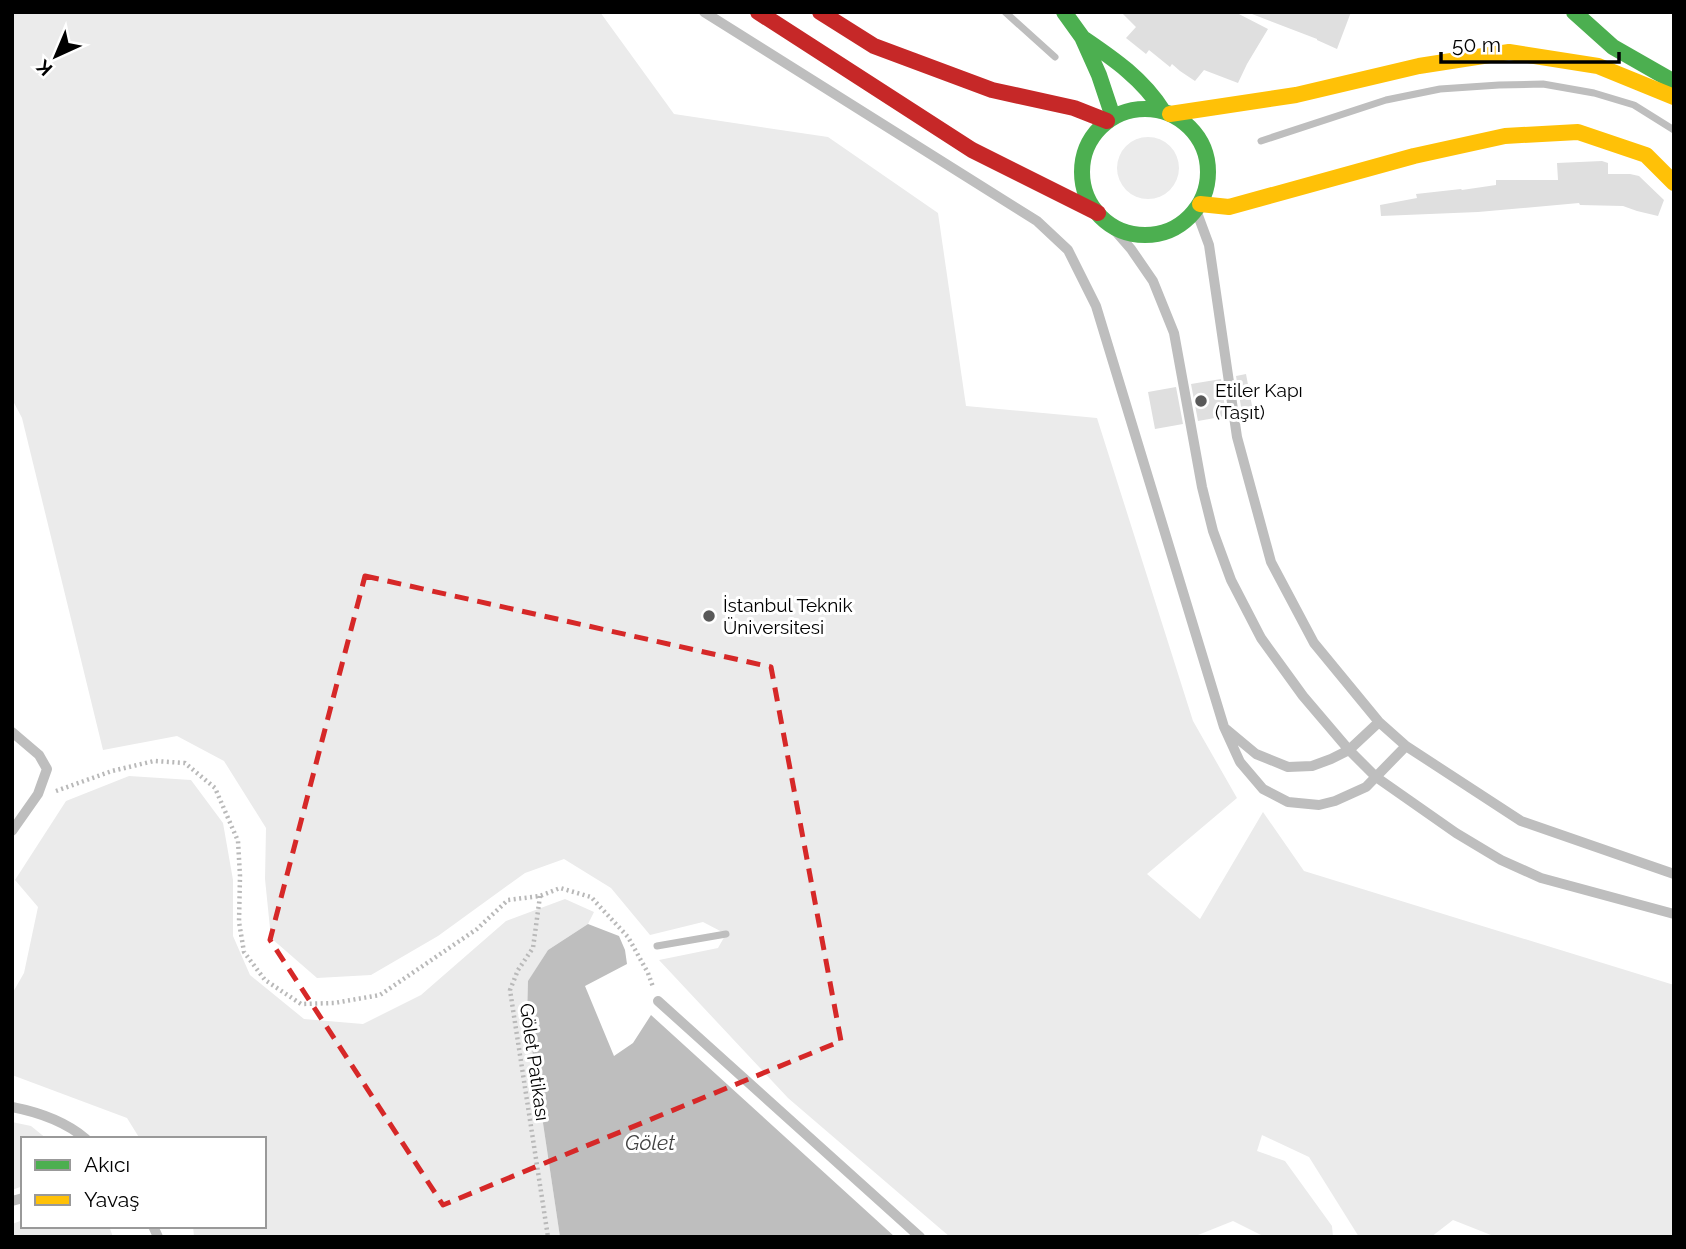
<svg xmlns="http://www.w3.org/2000/svg" width="1686" height="1249" viewBox="0 0 1686 1249" font-family="Raleway,sans-serif">
<style>
.green{fill:#ebebeb}
.water{fill:#bebebe}
.lines{fill:none;stroke-linecap:round;stroke-linejoin:round}
.stream{stroke:#bebebe;stroke-width:7}
.building{fill:#dfdfdf}
.path{stroke:#b9b9b9;stroke-width:4.5;stroke-dasharray:2 3.5;stroke-linecap:butt}
.lane{stroke:#bebebe;stroke-width:10}
.fast{stroke:#4caf50;stroke-width:16}
.slow{stroke:#ffc107;stroke-width:16}
.jam{stroke:#c62828;stroke-width:16}
.marked{fill:none;stroke:#d62828;stroke-width:5;stroke-dasharray:14 9;stroke-linejoin:round}
.poi-dot{fill:#595959;stroke:#fff;stroke-width:2.5}
.labels{text-anchor:middle;stroke-width:6;stroke-linejoin:round;paint-order:stroke}
.poi-label{font-size:19px;fill:#000;stroke:#fff;text-anchor:start}
.street-label{font-size:19px;fill:#000;stroke:#fff}
.water-label{font-size:21px;font-style:italic;fill:#434343;stroke:#fff}
</style>
<rect width="100%" height="100%" fill="#fff"/>
<path class="green" d="M12 12H600L674 114 828 137 938 213 966 406 1097 418 1193 721 1237 798 1147 874 1200 919 1263 812 1304 871 1674 985V1237H1496L1453 1220 1431 1237H1359L1309 1157 1262 1135 1257 1151 1285 1161 1332 1226 1333 1237H1265L1233 1221 1193 1237H950L788 1098 659 960 718 948 726 934 703 922 650 935 611 888 564 859 525 873 438 936 371 975 317 978 271 938 265 879 266 828 224 761 177 736 103 750 22 418 12 399Z
M1117 168a31 31 0 1 1 62 0a31 31 0 1 1-62 0Z
M129 776 191 780 223 823 233 880V936L250 975 304 1019 363 1024 421 995 506 921 565 899 594 912 588 924 548 950 528 982 527 1016 560 1237H194L193 1226H264V1139H140L127 1118 12 1075V994L24 973 38 907 15 880 66 801Z
M12 1122 31 1126 47 1139H23V1186L12 1190Z
M23 1220V1226H109L113 1237H12V1224Z"/>
<path class="water" d="M588 924 619 936 625 950 627 964 585 986 614 1056 633 1043 651 1015 895 1237H560L527 1016 528 981 548 950Z"/>
<g class="lines">
<path class="stream" d="M1005 12 1055 57
M1261 141 1386 100 1440 89 1499 85 1543 84 1594 93 1634 105 1674 130
M657 946 726 934"/>
</g>
<path class="building" d="M1121 12H1235L1268 29 1247 64 1238 83 1204 70 1195 81 1180 71 1172 64 1170 67 1149 50 1146 54 1126 38 1136 27Z
M1252 12H1351L1337 49 1317 40V39L1252 14Z
M1602 161 1608 163V174H1630L1639 176 1664 200 1658 216 1637 211 1623 206 1580 205 1579 203 1478 212 1381 216 1380 205 1417 198 1416 194 1461 189 1462 190 1496 185V180H1558L1557 163Z
M1246 374 1253 411 1242 413 1236 376Z
M1221 379 1226 416 1198 421 1191 384Z
M1176 387 1183 424 1155 429 1148 392Z"/>
<g class="lines">
<path class="path" d="M56 791 112 771 154 761 185 763 215 788 238 841 240 876 239 922 244 952 265 980 301 1004 334 1003 380 995 477 929 508 900 540 896 560 888 591 897 628 937 648 973 653 987
M540 896 533 948 518 970 510 990 548 1237"/>
<path class="lane" d="M704 12 1037 221 1068 250 1096 306 1224 727 1240 762 1263 789 1288 802 1319 805 1335 801 1366 787 1406 746
M1196 210 1209 245 1237 437 1271 562 1314 643 1379 722 1406 746 1521 821 1674 874
M1111 226 1131 249 1153 281 1174 333 1202 487 1213 531 1231 580 1261 638 1303 696 1349 750 1376 777 1456 833 1501 860 1541 878 1674 914
M1226 729 1256 754 1288 767 1312 766 1331 759 1349 750 1379 722
M12 732 39 755 47 769 38 794 12 831
M658 1001 920 1237
M12 1107C38 1112 66 1122 86 1139
M12 1201 23 1198
M153 1226 158 1237"/>
<path class="fast" d="M1064 12 1082 37 1099 75 1113 117
M1574 12 1613 47 1669 79 1674 88
M1083 38C1114 59 1143 79 1163 111
M1082 172a63 63 0 1 1 126 0a63 63 0 1 1-126 0Z"/>
<path class="slow" d="M1170 114 1296 95 1419 66 1509 52 1598 66 1674 97
M1200 204 1229 207 1414 156 1505 136 1578 132 1646 155 1674 183"/>
<path class="jam" d="M758 12 972 150 1098 213
M820 12 874 46 992 90 1074 108 1107 121"/>
</g>
<path class="marked" d="M365 576 771 667 841 1041 443 1205 270 940Z"/>
<g class="poi-dot">
<circle cx="1201" cy="401" r="7"/>
<circle cx="709" cy="616" r="7"/>
</g>
<g class="labels">
<g class="poi-label">
<text x="1215" y="397">Etiler Kapı<tspan x="1215" dy="22">(Taşıt)</tspan></text>
<text x="723" y="612">İstanbul Teknik<tspan x="723" dy="22">Üniversitesi</tspan></text>
</g>
<g class="street-label">
<text transform="translate(535 1062) rotate(82)" y="7">Gölet Patikası</text>
</g>
<g class="water-label">
<text x="650" y="1150">Gölet</text>
</g>
</g>
<rect width="1686" height="1249" fill="none" stroke="#000000" stroke-width="28"/>
<rect x="21" y="1137" width="245" height="91" fill="#ffffff" stroke="#999999" stroke-width="2"/>
<rect x="35" y="1160" width="35" height="10" fill="#4caf50" stroke="#999999" stroke-width="2"/>
<text x="84" y="1172" font-size="21" fill="#000000">Akıcı</text>
<rect x="35" y="1195" width="35" height="10" fill="#ffc107" stroke="#999999" stroke-width="2"/>
<text x="84" y="1207" font-size="21" fill="#000000">Yavaş</text>
<g transform="translate(56 56) rotate(224)" stroke="#ffffff" stroke-width="5" paint-order="stroke">
<path d="M0-5L12 26L0 18L-12 26Z" fill="#000000"/>
<text y="-10" font-size="19" font-weight="bold" text-anchor="middle" fill="#000000">K</text>
</g>
<path d="M1441 52v10h178v-10" fill="none" stroke="#000000" stroke-width="3.5"/>
<text x="1452" y="52" font-size="21" fill="#000000" stroke="#ffffff" stroke-width="5" paint-order="stroke">50 m</text>
</svg>
